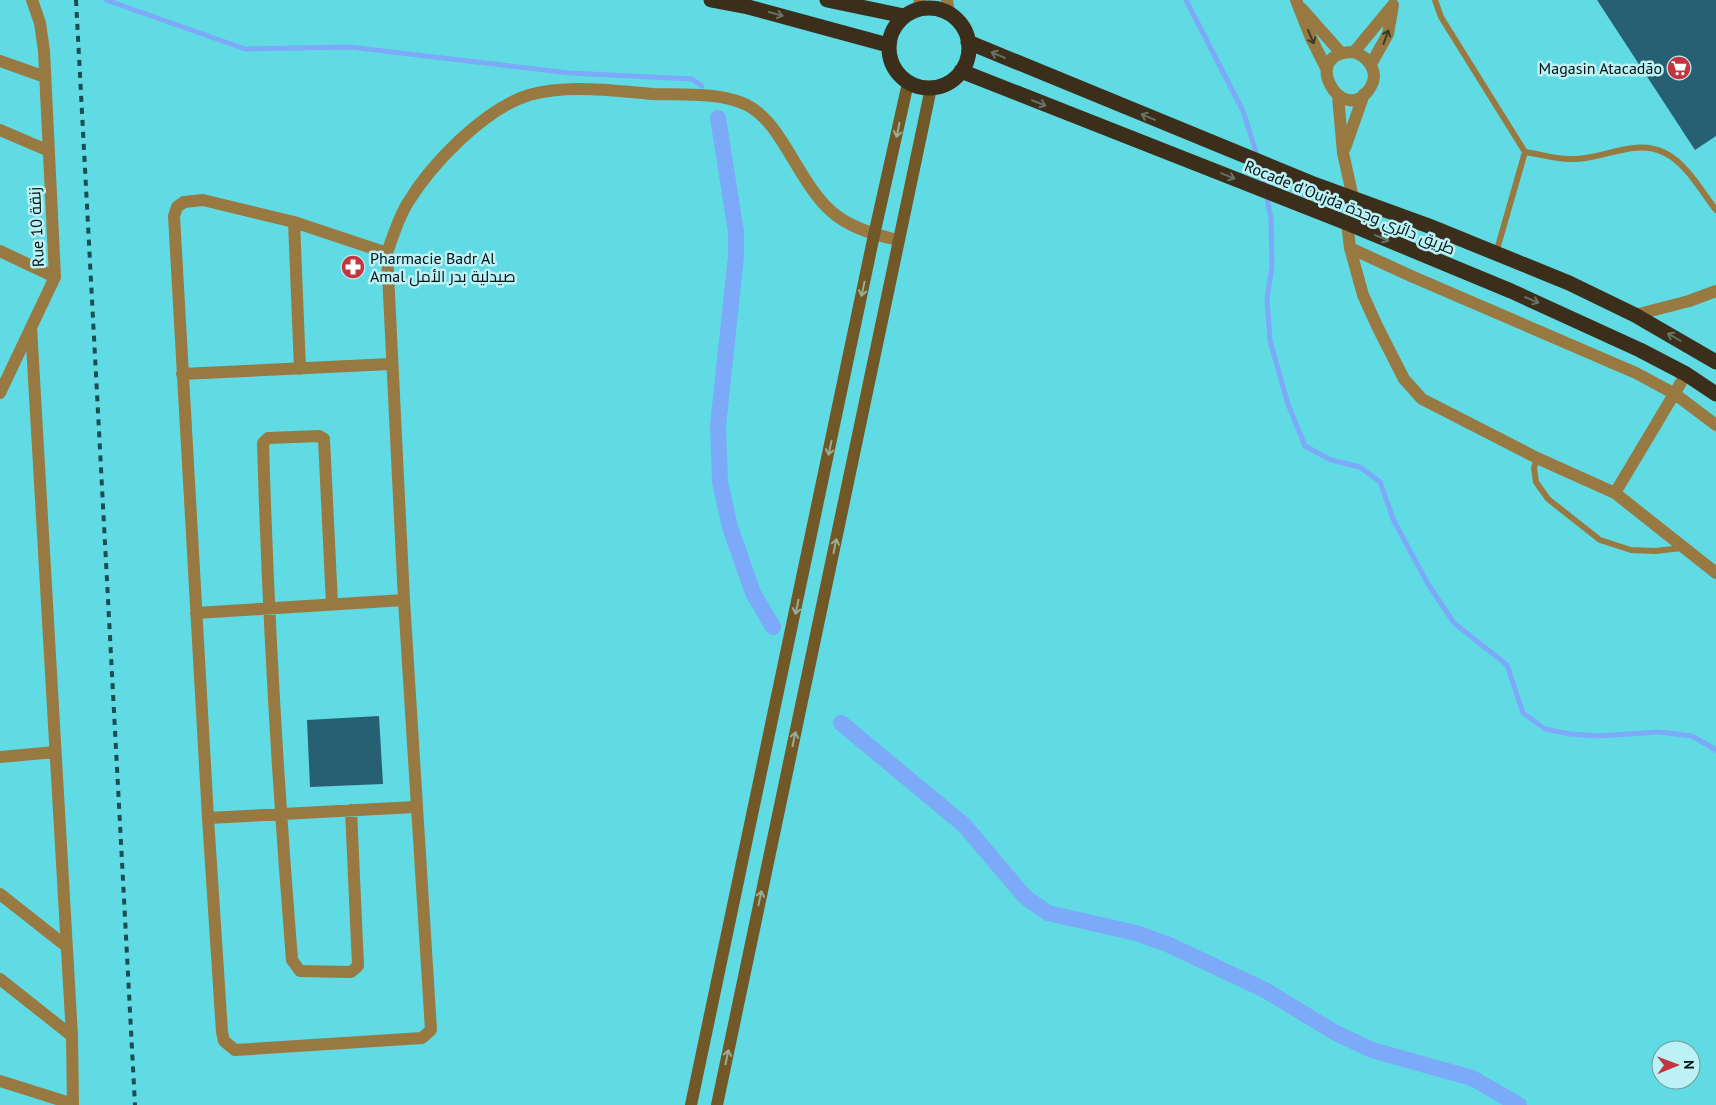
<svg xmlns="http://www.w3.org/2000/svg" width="1716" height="1105" viewBox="0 0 1716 1105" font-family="'PT Sans',Cairo,sans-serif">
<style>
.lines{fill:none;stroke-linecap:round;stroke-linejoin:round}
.stream{stroke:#7ca9f8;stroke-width:5}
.canal{stroke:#7ca9f8;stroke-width:16}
.building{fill:#276072}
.lane{stroke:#987941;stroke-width:6}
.street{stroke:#987941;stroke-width:12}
.secondary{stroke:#725826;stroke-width:12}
.highway{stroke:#3b2f1b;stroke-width:15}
.rail{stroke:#1c4d51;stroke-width:4;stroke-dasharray:6 6;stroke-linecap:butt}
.oneway{stroke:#687367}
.oneway2{stroke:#3d3b26}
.oneway3{stroke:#9bad98}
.labels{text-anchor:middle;stroke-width:5;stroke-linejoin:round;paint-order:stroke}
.poi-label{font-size:16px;fill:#001214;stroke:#bcf2f5;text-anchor:end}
.street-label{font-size:16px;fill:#001214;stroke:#bcf2f5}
</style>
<rect width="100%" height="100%" fill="#60dbe3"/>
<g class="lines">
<path class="stream" d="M106 0 245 49 350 47 570 73 692 79 702 86
M1186 0 1243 111 1258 158
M1261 166 1271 219 1272 266 1267 298 1270 341 1288 404 1305 446 1331 460 1360 467 1380 482 1394 521 1428 584 1454 623 1507 665 1523 713 1545 729 1570 734 1598 736 1659 732 1692 736 1716 750"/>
<path class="canal" d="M718 118 736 232V256L718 426 720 482 730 527 753 593 773 627
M841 723 964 825 1025 897 1048 913 1136 933 1167 944 1265 990 1334 1032 1372 1050 1472 1078 1519 1105"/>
</g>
<path class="building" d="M1597 0H1716V136L1695 150Z
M379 716 383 784 310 787 307 720Z"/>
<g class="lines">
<path class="lane" d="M1435 0 1441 17 1525 152 1496 253
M1525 152C1540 154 1555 159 1570 159 1601 161 1634 137 1665 153 1686 163 1702 192 1716 210
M1537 458 1534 468 1536 482 1548 499 1600 540 1631 550 1655 551 1682 548"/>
<path class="street" d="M947 0 949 13
M1296 0 1311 38 1327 70
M918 9 920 0
M1302 9 1341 53
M1354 52C1369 57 1380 73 1370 88 1343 130 1297 51 1354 52L1393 5
M0 61 45 77
M1371 64 1388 34 1393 5
M1338 96 1343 153 1353 198
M0 130 49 151
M1345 148 1364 94
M294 222 300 369
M1347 223 1350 248 1411 276 1636 373 1675 394 1716 425
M1350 248 1363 295 1378 328 1404 379 1422 399 1537 458 1615 493 1716 573
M0 251 55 277
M387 253 294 222 203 200 184 202 177 207 174 216 208 818 222 1032 224 1041 235 1050 422 1038 431 1030 404 600 387 253C393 236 398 219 407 204 431 164 484 109 529 95 568 84 614 91 653 94 682 95 720 92 747 105 764 114 775 130 785 146 820 203 828 225 898 240
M1635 315 1689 301 1716 291
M31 327 72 1036 73 1105
M182 374 391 364
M0 393 55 277 44 51 40 23 32 0
M1615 493 1686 374
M332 604 324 439 319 436 268 438 263 443C268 616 278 788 292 960L300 971 351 972 358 966 351 810
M196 613 404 600
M0 757 55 752
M208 818 415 807
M0 894 66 946
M0 979 72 1036
M0 1081 73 1104"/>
<path class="secondary" d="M691 1105 874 235 908 83
M717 1105 931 88"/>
<path class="highway" d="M711 0 748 7 888 45
M827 0 904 16
M889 48a40 40 0 1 1 80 0a40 40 0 1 1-80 0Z
M968 42 1311 183 1429 226 1569 283 1635 315 1716 362
M961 71 1347 223 1511 291 1640 350 1686 374 1716 394"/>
<path class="rail" d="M76 0 135 1105"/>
</g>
<defs><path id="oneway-shaft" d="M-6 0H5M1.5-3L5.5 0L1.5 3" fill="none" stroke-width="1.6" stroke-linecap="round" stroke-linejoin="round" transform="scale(1.25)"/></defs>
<g class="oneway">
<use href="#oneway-shaft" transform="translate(776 14) rotate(15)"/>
<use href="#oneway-shaft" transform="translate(998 55) rotate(-157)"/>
<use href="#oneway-shaft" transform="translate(1039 103) rotate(21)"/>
<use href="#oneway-shaft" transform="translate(1148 117) rotate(-157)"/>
<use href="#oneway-shaft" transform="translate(1228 176) rotate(22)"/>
<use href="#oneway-shaft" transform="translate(1382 238) rotate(23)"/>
<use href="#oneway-shaft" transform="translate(1532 300) rotate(23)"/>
<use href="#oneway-shaft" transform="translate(1674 337) rotate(-150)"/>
</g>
<g class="oneway2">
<use href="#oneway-shaft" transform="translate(1311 37) rotate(66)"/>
<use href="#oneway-shaft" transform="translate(1386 37) rotate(-70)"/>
</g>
<g class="oneway3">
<use href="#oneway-shaft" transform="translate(898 130) rotate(102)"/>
<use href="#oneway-shaft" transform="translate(863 289) rotate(102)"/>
<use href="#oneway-shaft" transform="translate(830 448) rotate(102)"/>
<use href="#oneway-shaft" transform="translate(835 546) rotate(-78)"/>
<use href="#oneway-shaft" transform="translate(797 607) rotate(102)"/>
<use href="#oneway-shaft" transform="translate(794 739) rotate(-78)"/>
<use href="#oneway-shaft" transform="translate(760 898) rotate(-78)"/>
<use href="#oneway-shaft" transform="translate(727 1057) rotate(-78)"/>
</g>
<defs>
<g id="supermarket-disc" transform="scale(1.25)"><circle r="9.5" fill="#c53540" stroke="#bcf2f5"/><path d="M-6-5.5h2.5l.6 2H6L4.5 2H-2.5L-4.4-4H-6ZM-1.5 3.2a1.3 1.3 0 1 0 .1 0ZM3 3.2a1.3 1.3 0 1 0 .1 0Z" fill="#fff"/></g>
<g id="pharmacy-disc" transform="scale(1.25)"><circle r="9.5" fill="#c53540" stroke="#bcf2f5"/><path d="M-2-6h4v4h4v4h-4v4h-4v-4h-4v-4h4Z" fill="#fff"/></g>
</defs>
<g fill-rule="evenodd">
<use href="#supermarket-disc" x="1679" y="68"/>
<use href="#pharmacy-disc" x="353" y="267"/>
</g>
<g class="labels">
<g class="poi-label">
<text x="1662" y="74">Magasin Atacadão</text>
<text x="370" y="264" text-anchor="start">Pharmacie Badr Al<tspan x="370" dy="18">Amal صيدلية بدر الأمل</tspan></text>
</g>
<g class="street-label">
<text transform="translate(1350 207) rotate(22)" y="6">Rocade d'Oujda طريق دائري وجدة</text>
<text transform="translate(36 227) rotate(-93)" y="6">Rue 10 زنقة</text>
</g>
</g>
<g transform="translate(1676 1065) rotate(89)"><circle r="24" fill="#bcf2f5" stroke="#71989b"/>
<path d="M0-4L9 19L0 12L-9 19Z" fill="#c53540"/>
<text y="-8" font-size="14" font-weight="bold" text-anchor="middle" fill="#001214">N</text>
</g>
</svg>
